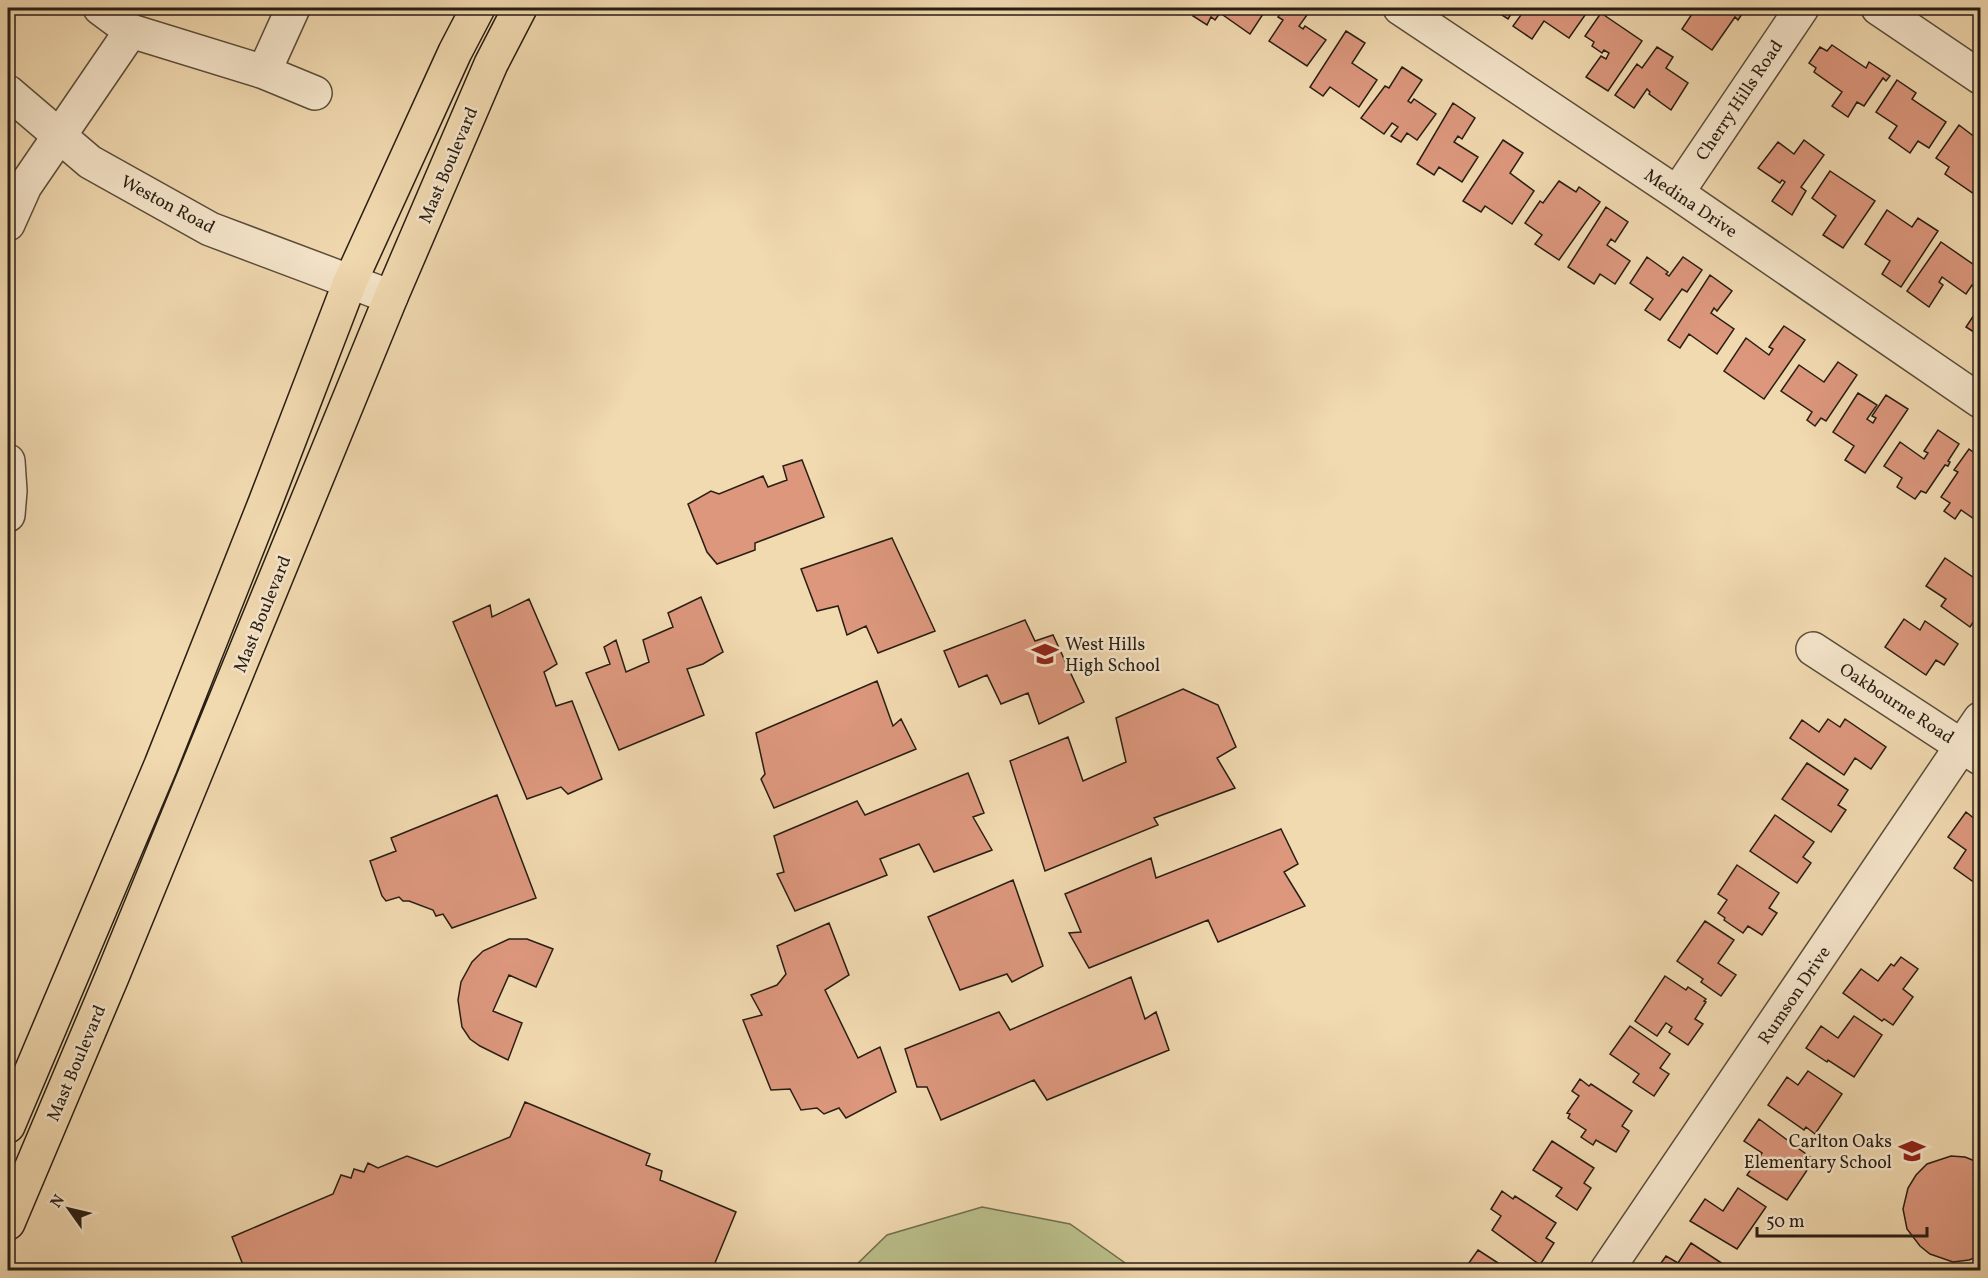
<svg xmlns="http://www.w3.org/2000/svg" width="1988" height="1278" viewBox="0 0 1988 1278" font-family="Vollkorn,serif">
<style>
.green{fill:#babf8b;stroke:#716e4f;stroke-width:1.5}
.building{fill:#dc977d;stroke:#281e13;stroke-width:1.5}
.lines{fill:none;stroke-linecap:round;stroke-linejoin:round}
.minor-casing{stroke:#5a4d3a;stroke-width:36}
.major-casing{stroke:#281e13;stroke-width:36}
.minor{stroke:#f6e6cc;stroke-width:33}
.major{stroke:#f1d9b0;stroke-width:33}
.labels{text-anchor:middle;stroke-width:5;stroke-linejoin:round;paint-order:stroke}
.street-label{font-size:18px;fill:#281e13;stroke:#f6e6cc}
.poi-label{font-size:18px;fill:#281e13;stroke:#f6e6cc;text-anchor:start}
</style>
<rect width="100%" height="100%" fill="#f1d9b0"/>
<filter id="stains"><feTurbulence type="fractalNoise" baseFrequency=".00333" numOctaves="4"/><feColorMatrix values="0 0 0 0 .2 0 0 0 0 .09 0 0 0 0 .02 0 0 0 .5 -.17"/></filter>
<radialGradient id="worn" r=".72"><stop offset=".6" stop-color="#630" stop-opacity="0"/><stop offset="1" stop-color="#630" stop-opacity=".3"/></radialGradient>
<path class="green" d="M982 1207 1070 1224 1135 1270H851L887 1235Z"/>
<path class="building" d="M1198 8H1267L1250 34 1220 13 1215 20 1211 17 1207 25 1193 16Z
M1284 8H1312L1299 26 1303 29 1305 26 1326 40 1307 66 1269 41 1283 20 1278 17Z
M1491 8H1515L1508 19Z
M1526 8H1590L1569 38 1544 21 1532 39 1513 26Z
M1687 8H1746L1738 20 1735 17 1712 50 1682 29 1692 14 1685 10Z
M1601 13 1642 41 1608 91 1586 77 1601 56 1606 59 1609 53 1604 50 1602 53 1592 46 1594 42 1585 36Z
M1346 31 1365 43 1352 63 1377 80 1359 107 1330 87 1323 96 1310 87Z
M1832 45 1866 68 1869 62 1890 76 1886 81 1883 78 1864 106 1857 102 1848 117 1832 106 1842 92 1814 72 1816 68 1809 63 1820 47 1827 51Z
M1657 47 1673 57 1666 68 1688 83 1671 110 1649 94 1650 92 1647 89 1634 108 1615 95 1637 64 1642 68Z
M1402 67 1422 80 1408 101 1411 103 1414 99 1436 114 1417 140 1407 133 1401 142 1391 136 1398 127 1392 123 1384 134 1361 118 1385 86 1389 88Z
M1897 80 1916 93 1912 99 1946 122 1929 148 1918 141 1910 153 1889 138 1897 126 1876 112Z
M1453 103 1475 118 1462 139 1458 136 1454 142 1478 157 1462 182 1439 167 1434 175 1417 164Z
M1959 125 1980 141V198L1945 174 1949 167 1936 158Z
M1503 140 1523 153 1510 173 1534 191 1512 224 1485 206 1481 212 1463 201Z
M1804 140 1824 155 1801 187 1806 191 1792 215 1772 201 1785 182 1782 180 1780 183 1758 168 1778 142 1794 154Z
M1830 171 1875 201 1843 248 1823 235 1836 216 1812 198Z
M1559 181 1576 192 1579 187 1600 202 1559 260 1535 244 1542 235 1525 223 1540 201 1543 203Z
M1606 207 1628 222 1615 242 1611 239 1607 245 1630 261 1615 284 1600 274 1594 284 1568 267Z
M1887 210 1912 227 1918 218 1938 231 1901 287 1882 274 1890 261 1865 244Z
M1941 242 1980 269 1978 277 1980 278V291L1972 285 1966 294 1942 277 1939 282 1943 285 1929 307 1907 291Z
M1647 257 1668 272 1666 274 1669 276 1683 257 1702 270 1687 292 1682 289 1660 320 1645 310 1653 299 1630 283Z
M1710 275 1732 291 1717 311 1714 308 1711 313 1734 329 1717 354 1689 334 1680 348 1668 340Z
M1980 306V336L1966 327Z
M1784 326 1805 340 1764 399 1724 371 1746 338 1769 355 1773 349 1769 347Z
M1838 362 1857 375 1826 421 1821 418 1815 426 1807 420 1812 412 1781 391 1799 365 1824 382Z
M1858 393 1877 405 1867 419 1873 423 1876 418 1872 416 1886 395 1908 409 1865 473 1845 460 1854 446 1833 432Z
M1938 430 1959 444 1948 461 1950 462 1948 466 1945 465 1926 493 1921 491 1915 499 1897 487 1902 478 1884 466 1900 442 1924 459 1928 453 1924 451Z
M1969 449 1980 457V523L1961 510 1955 519 1944 511 1950 503 1941 497 1958 472 1954 470Z
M802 460 824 517 755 543V550L717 564 707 552 688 504 711 491 719 494 763 476 768 487 787 480 783 466Z
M892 538 935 631 878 653 866 626 847 635 838 606 817 611 801 569Z
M1945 558 1980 582V594L1977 600 1980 602V612L1970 627 1941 606 1946 599 1926 586Z
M701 597 723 652 703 664 687 669 704 715 619 750 586 673 610 664 604 647 616 640 626 672 649 662 643 640 673 627 668 613Z
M529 599 557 664 544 672 556 706 572 701 602 779 568 794 561 787 527 799 453 622 490 605 492 617Z
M1904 619 1920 630 1925 621 1958 644 1944 665 1936 660 1926 675 1885 647Z
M1025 620 1035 641 1053 635 1084 702 1039 724 1028 693 1001 704 987 675 959 687 944 651Z
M877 681 893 726 901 719 916 749 774 808 761 779 765 774 756 733Z
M1183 689 1218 705 1236 747 1217 758 1235 788 1154 818 1158 825 1045 871 1010 761 1068 737 1083 781 1126 762 1116 718Z
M1828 719 1840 727 1845 719 1886 747 1871 769 1855 758 1844 775 1790 738 1802 720 1819 732Z
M1807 763 1848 790 1838 805 1846 810 1831 832 1782 799Z
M968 773 984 813 973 817 992 850 934 872 919 844 880 859 887 875 795 911 777 874 784 872 774 836 857 801 865 815Z
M497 795 536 898 452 928 443 914 436 916 433 910 409 901H403L399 897 386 901 382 896 370 861 396 851 391 838Z
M1966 812 1980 823V875L1975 883 1954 868 1966 850 1948 837Z
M1775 815 1814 842 1803 857 1811 863 1797 883 1750 851Z
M1281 829 1298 864 1284 872 1305 906 1218 942 1208 920 1089 968 1069 933 1081 932 1065 894 1151 858 1156 878Z
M1737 865 1779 893 1769 908 1777 913 1762 935 1748 926 1743 933 1724 920 1725 918 1718 913 1727 900 1718 894Z
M1013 880 1043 966 1012 982 1007 974 960 990 928 917Z
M1705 921 1734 940 1718 963 1736 975 1721 996 1701 982 1703 979 1677 961Z
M829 923 849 975 825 990 858 1058 880 1047 896 1092 846 1118 839 1108 824 1114 817 1108 801 1110 790 1089 771 1090 743 1020 762 1015 751 995 777 985 786 974 777 946Z
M509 939H527L553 949 536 987 509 975 493 1011 522 1023 508 1060 480 1046 470 1039 462 1027 458 1000 461 982 472 962 483 951Z
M1901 957 1918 969 1903 989 1913 997 1893 1025 1884 1019 1882 1021 1843 993 1861 969 1878 981 1891 964 1894 966Z
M1665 976 1686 990 1688 987 1706 999 1704 1001 1706 1002 1695 1019 1703 1024 1688 1045 1669 1032 1672 1027 1666 1023 1657 1036 1635 1021Z
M1131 977 1145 1019 1156 1012 1169 1050 1047 1100 1034 1080 941 1120 927 1087H917L905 1049 999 1012 1010 1030Z
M1854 1016 1882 1035 1854 1077 1828 1060 1827 1062 1806 1048 1821 1026 1838 1038Z
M1630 1026 1670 1054 1660 1068 1669 1074 1654 1096 1633 1082 1639 1074 1610 1054Z
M1808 1071 1842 1094 1815 1134 1806 1127 1804 1130 1768 1105 1787 1077 1798 1085Z
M1580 1079 1589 1086 1591 1084 1632 1111 1622 1126 1629 1131 1616 1152 1596 1140 1593 1145 1581 1137 1586 1130 1568 1118 1570 1114 1567 1113 1579 1096 1572 1091Z
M525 1102 650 1154 646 1165 662 1171 660 1180 736 1212 712 1270H471L458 1266 453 1270H245L232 1237 333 1194 341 1175 351 1178 354 1169 364 1172 368 1163 378 1168 407 1156 437 1167 510 1137Z
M1759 1119 1814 1160 1787 1200 1747 1175 1762 1153 1744 1141Z
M1552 1141 1594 1168 1584 1183 1591 1188 1577 1210 1556 1196 1562 1188 1533 1170Z
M1951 1156 1965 1157 1980 1163V1256L1969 1260 1953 1262 1930 1254 1920 1246 1907 1229 1903 1209 1908 1188 1916 1175 1927 1164Z
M1738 1188 1766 1207 1737 1249 1690 1221 1705 1199 1723 1211Z
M1502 1191 1513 1199 1515 1196 1556 1223 1546 1238 1554 1243 1540 1265 1492 1230 1501 1216 1491 1209Z
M1691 1243 1726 1266 1723 1270H1656L1666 1256 1678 1263Z
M1478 1250 1509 1270H1464Z"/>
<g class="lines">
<g class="minor-casing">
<path id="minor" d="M1400 8 1677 193 1980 401
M1878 8 1980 77
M131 31 264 72 293 8
M264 72 315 93
M8 92 90 162 210 229 391 297
M1677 193 1802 8
M8 224 25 186 131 31 100 8
M8 461 10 491 8 515
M1813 649 1980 758
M1607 1270 1980 719"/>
</g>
<g class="major-casing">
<path id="major" d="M8 1126 161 765 265 503 350 282 455 52 478 8
M8 1223 112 977 391 297 491 64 520 8"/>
</g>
<use href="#minor" class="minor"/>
<use href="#major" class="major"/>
</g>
<defs>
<g id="school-bare" transform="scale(2.07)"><path d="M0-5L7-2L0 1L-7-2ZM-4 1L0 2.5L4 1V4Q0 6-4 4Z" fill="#8f2418" stroke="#f6e6cc" stroke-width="2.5" paint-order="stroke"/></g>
</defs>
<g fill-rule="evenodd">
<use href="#school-bare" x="1045" y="654"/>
<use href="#school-bare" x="1912" y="1151"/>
</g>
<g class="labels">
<g class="street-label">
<text transform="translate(1739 100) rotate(-56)" y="6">Cherry Hills Road</text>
<text transform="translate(448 165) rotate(-67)" y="6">Mast Boulevard</text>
<text transform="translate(1691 203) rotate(34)" y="6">Medina Drive</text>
<text transform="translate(168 204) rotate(28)" y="6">Weston Road</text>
<text transform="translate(262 614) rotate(-68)" y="6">Mast Boulevard</text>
<text transform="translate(1897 703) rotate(33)" y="6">Oakbourne Road</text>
<text transform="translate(1794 995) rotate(-56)" y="6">Rumson Drive</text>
<text transform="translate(76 1063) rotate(-67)" y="6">Mast Boulevard</text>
</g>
<g class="poi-label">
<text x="1065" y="650">West Hills<tspan x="1065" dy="21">High School</tspan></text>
<text x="1892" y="1147" text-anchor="end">Carlton Oaks<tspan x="1892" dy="21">Elementary School</tspan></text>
</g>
</g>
<rect width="1988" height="1278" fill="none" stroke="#f1d9b0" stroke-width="30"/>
<rect x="9" y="9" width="1970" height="1260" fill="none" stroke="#281e13" stroke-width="3"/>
<rect x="15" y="15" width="1958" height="1248" fill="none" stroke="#281e13" stroke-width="1.5"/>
<g transform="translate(69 1209) rotate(304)" stroke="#f6e6cc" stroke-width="4.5" paint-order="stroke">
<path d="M0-4.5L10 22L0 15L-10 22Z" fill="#281e13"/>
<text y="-9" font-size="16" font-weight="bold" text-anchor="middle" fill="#281e13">N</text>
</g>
<path d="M1757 1227v9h170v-9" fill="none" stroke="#281e13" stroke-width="3"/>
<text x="1766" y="1227" font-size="18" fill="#281e13" stroke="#f6e6cc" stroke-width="4.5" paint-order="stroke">50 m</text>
<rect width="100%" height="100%" filter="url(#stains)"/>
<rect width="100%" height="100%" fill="url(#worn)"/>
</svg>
